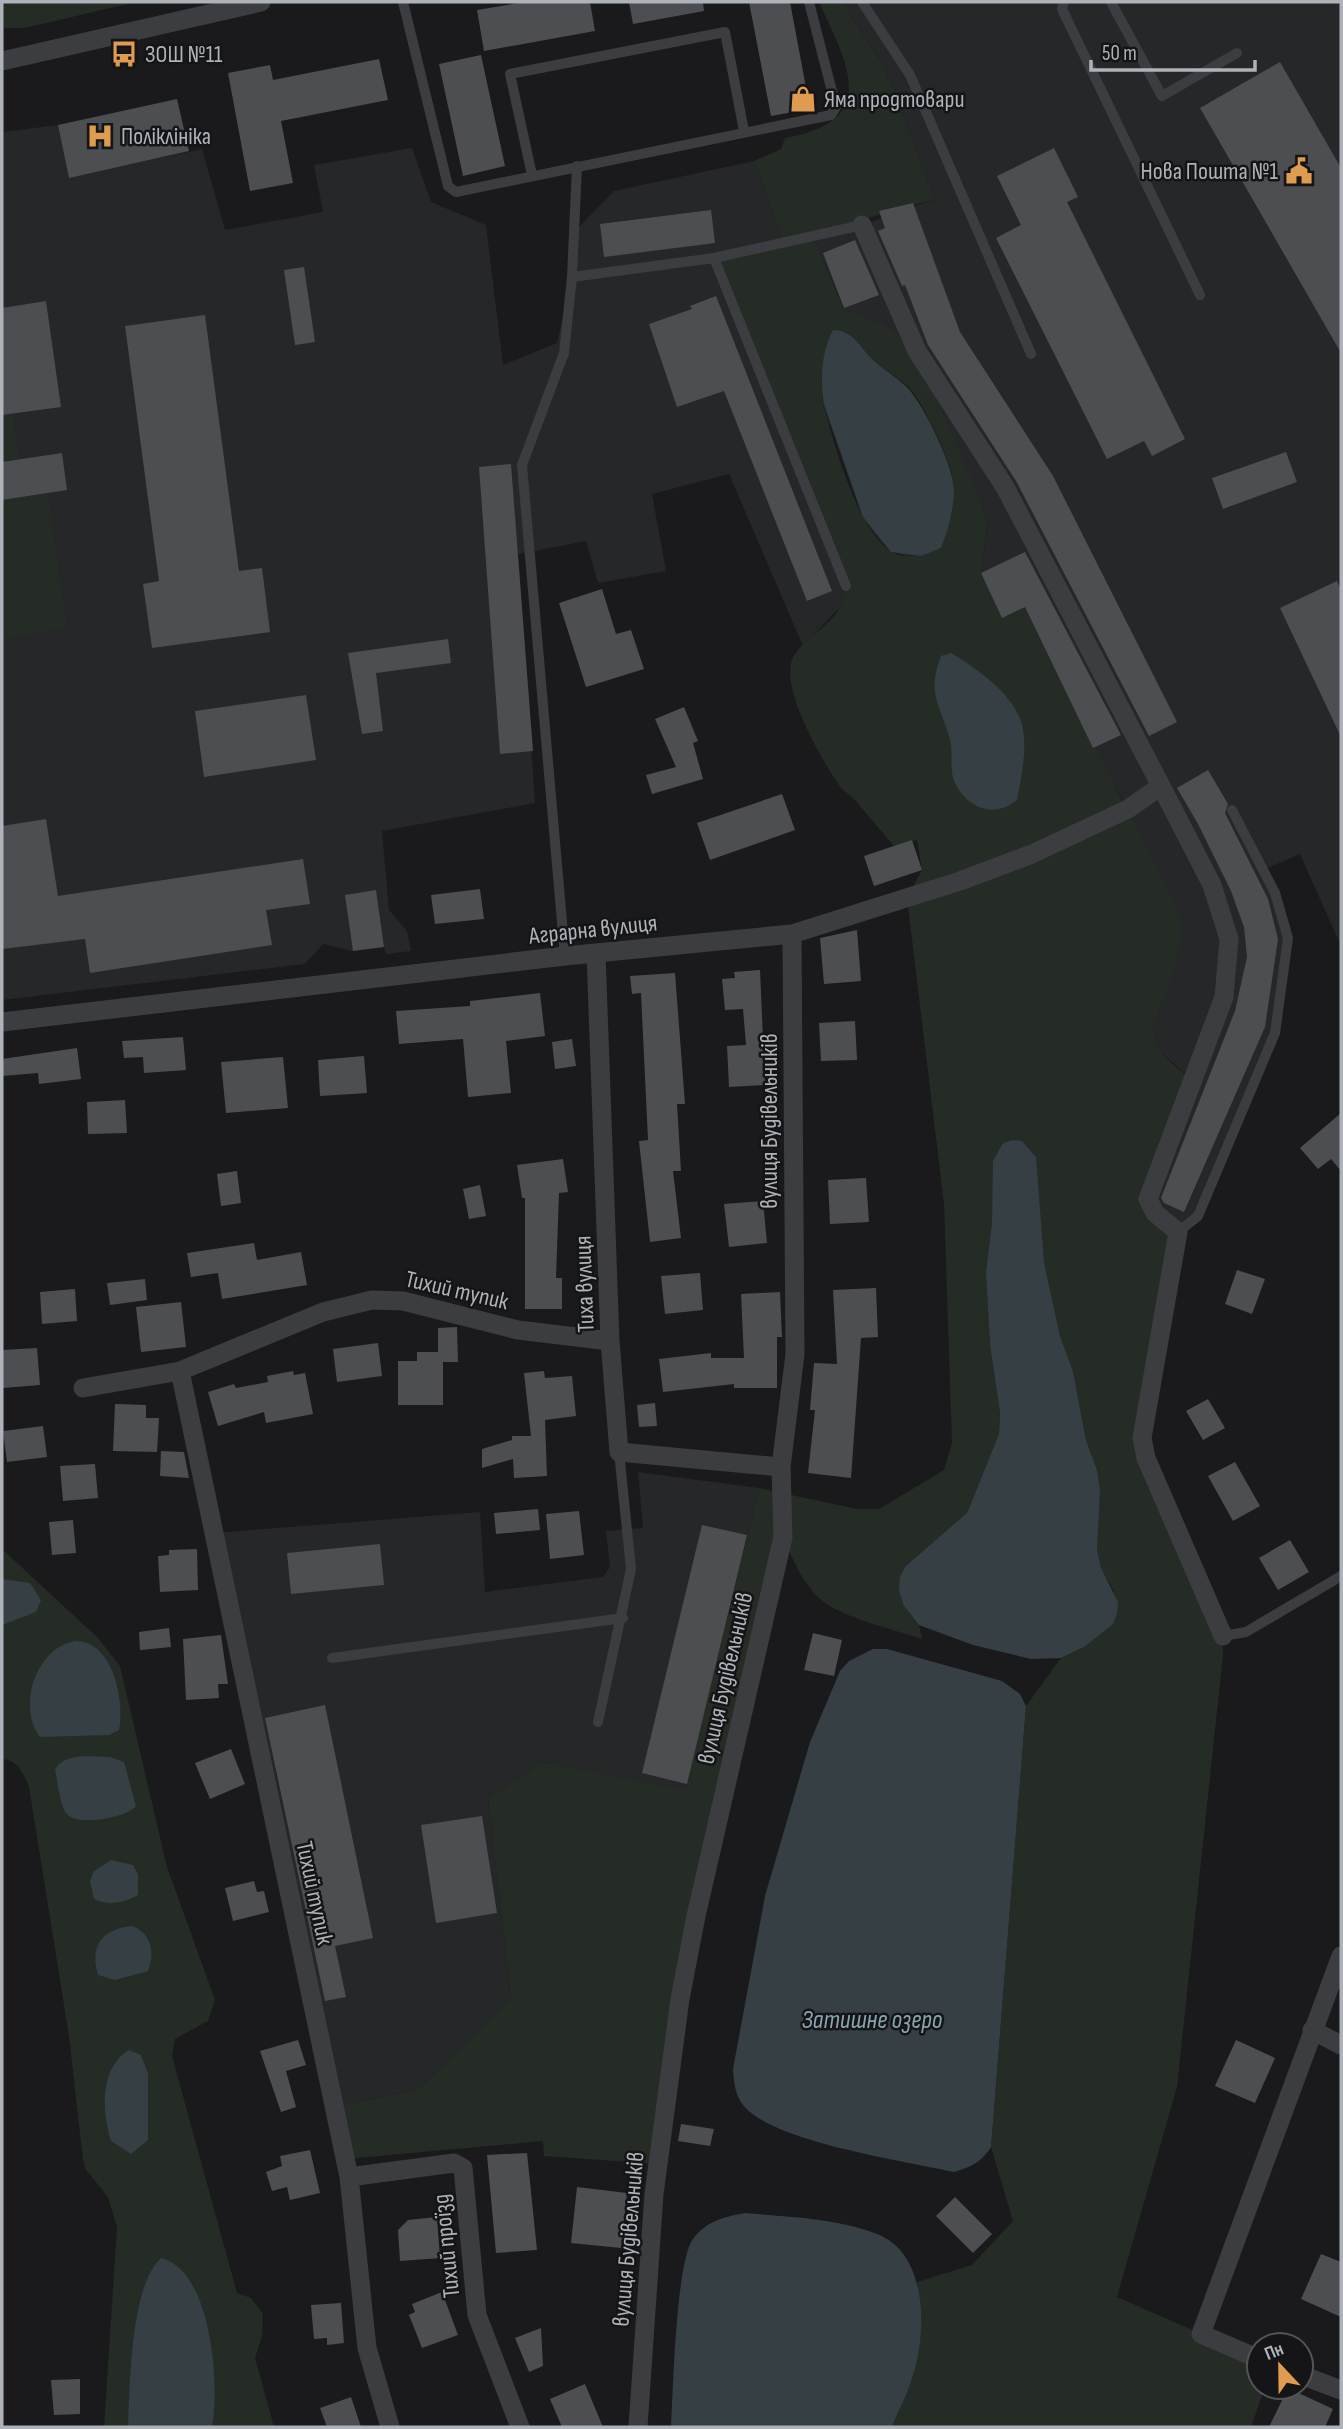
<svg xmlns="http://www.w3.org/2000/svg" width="1343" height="2429" viewBox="0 0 1343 2429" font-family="'Sofia Sans Condensed',sans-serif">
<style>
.built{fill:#262729}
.green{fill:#242c25;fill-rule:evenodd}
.water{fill:#353f44}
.building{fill:#4c4e51}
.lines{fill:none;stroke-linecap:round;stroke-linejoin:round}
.service{stroke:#3c3d41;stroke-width:10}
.minor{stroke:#3c3d41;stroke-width:19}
.labels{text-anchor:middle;stroke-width:5;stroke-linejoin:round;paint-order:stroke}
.poi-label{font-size:24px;fill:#aeb3ba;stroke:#151517;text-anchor:start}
.street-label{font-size:24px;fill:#aeb3ba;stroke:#151517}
.water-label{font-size:26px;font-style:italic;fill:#89a4b1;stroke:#151517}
</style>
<rect width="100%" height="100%" fill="#1a1a1c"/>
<path class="built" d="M842 2H1341V946L1300 854 1263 870 1288 938 1275 1033 1198 1216 1178 1232 1148 1199 1192 1080 1160 1051 1153 1038 1128 809 1093 748 1002 618 981 573 987 527 917 351 844 331 854 336 872 359 911 391 947 461 955 489 949 529 941 548 906 556 892 552 881 542 863 518 823 405 820 385 824 347 833 330H843L844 309 813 236 862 225 935 199 885 68Z
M58 125 69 177 202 149 225 230 323 212 314 165 412 148 431 202 486 225 503 365 557 343 572 277 574 232 614 191 754 161 784 242 846 586 844 603 803 646 729 474 652 494 666 571 598 583 586 541 518 554 535 803 382 831 389 910 407 931 411 951 386 954 384 947 353 951 323 944 305 964 2 1000V132Z
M638 1472 759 1488 685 1791 543 1762 488 1798 511 1999 419 2089 334 2107 214 1533 480 1512 485 1592 603 1577 610 1567 606 1531 643 1528Z"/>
<path class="green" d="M2 2H136L25 28H2Z
M819 2H842L885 68 935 199 802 237 813 236 844 310 882 323 917 351 983 507 987 527 981 573 1002 617 1025 607C1074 710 1128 809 1179 912 1188 950 1165 991 1153 1028 1153 1052 1175 1065 1192 1080L1148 1199 1178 1232 1142 1438 1223 1636V1655L1177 2087 1117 2297 1259 2359V2387H1265L1251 2427H892C915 2372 924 2343 917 2282L972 2265 1013 2221 991 2147 1026 1706 1061 1658 1084 1647 1114 1591 1100 1568 1097 1550V1470L1086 1440 1073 1371 1060 1336 1044 1262 986 1273 990 1345 1000 1413 999 1434 967 1513 952 1528 904 1606 919 1625 922 1639C893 1629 842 1618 820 1599 803 1584 793 1559 783 1539L696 1916 658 2164 544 2156 543 2141 345 2159 334 2107 419 2089 511 1999 488 1798 543 1762 685 1790 759 1488 857 1509H879L944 1470 952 1443 944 1204 907 898 922 870 917 840 894 846 853 798 841 788C823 762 775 682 795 654 815 627 842 623 846 586L714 258 784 242 754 161 781 149 785 138C881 121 848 65 819 2ZM833 330C855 331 859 347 874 361 885 371 902 379 912 391 926 409 955 467 954 490 954 509 948 531 941 548 930 551 915 557 904 556 861 551 834 440 823 405 820 380 821 352 833 330Z
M13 414 20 459 2 462V415Z
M48 493 67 628 2 638V500Z
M2 1549 97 1637 120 1666 167 1867 215 2000 208 2021 175 2039 172 2056 237 2293 251 2298 263 2314 262 2336 255 2358 274 2427H104L117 2227 108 2197 86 2170 83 2160 69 2036 29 1787C24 1774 17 1759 2 1759Z"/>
<path class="water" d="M833 330C855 331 859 347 874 361 885 371 902 380 911 392 926 410 954 467 954 490 954 509 948 531 941 548L921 556 891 552 863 517 824 404C820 380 821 352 833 330Z
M951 653C976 668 1015 695 1022 725 1028 748 1021 778 1017 800 994 820 963 807 953 778 950 766 953 752 950 740 941 705 926 695 941 656Z
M1013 1140 1022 1141 1036 1157 1044 1262 1060 1336 1073 1371 1086 1440 1097 1470 1100 1490 1097 1550 1101 1568 1118 1602 1117 1614 1113 1624 1084 1647 1061 1658 1031 1659 973 1645 919 1625 904 1606 899 1591 900 1577 906 1566 967 1513 999 1434 1000 1413 990 1345 986 1273 992 1223 993 1161 1003 1143Z
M2 1579 30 1583 41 1600 36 1612 2 1625Z
M76 1641C113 1641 125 1701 119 1730L109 1735 40 1737C16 1706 37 1646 76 1641Z
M873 1649H887L1002 1681 1020 1694 1026 1706 991 2147C981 2162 972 2167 954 2172 906 2161 772 2142 743 2105 735 2095 734 2082 733 2069L765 1896 810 1742 840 1671 849 1661Z
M110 1757 124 1762 136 1806C127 1818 75 1827 66 1813 59 1802 58 1782 55 1770 64 1752 93 1757 110 1757Z
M111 1860 133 1865 138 1874V1895C124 1903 109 1906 94 1899L90 1881 94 1871Z
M132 1926C152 1933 155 1954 148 1971L115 1980 98 1975C89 1945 103 1929 132 1926Z
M129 2050 141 2055 148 2074V2140L131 2154 111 2141C102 2112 99 2068 129 2050Z
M745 2213C788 2217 836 2218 877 2234 929 2254 927 2334 912 2378 907 2395 898 2411 892 2427H671C673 2391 676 2262 693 2239 706 2221 724 2217 745 2213Z
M161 2258C212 2270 220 2386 212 2427H128C130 2386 130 2286 161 2258Z"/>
<path class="building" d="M525 2H590L595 31 484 51 477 10Z
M629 2H703L704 11 633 24Z
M749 2H790L810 109 771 116Z
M481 55 505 166 463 176 439 64Z
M379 59 388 100 281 121 293 183 250 191 228 73 270 65 273 80Z
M1280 62 1341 168V353L1200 108Z
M177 99 189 151 69 178 58 125Z
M1054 148 1078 197 1067 202 1185 439 1152 456 1144 441 1107 459 996 238 1021 225 997 176Z
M913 203 960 332 1053 476 1177 722 1149 736 1016 481 928 345 905 285 902 286 878 231 885 228 879 211Z
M711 210 715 243 604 257 600 224Z
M855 240 879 295 844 308 823 253Z
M304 267 315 342 295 345 284 270Z
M716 296 832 591 807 601 724 391 677 407 649 324 692 309 690 306Z
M46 301 61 407 2 415V308Z
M205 315 239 571 262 568 270 632 152 648 143 584 159 581 125 326Z
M1286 452 1297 482 1223 509 1212 478Z
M62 453 67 490 2 500V462Z
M511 464 533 751 500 754 479 467Z
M1025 552 1121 735 1093 748 1025 607 1002 618 981 573Z
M1337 581 1341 590V737L1280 608Z
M602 589 616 634 631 630 644 669 586 687 559 603Z
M448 639 451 663 376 673 383 731 362 734 348 653Z
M306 695 316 760 204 777 195 711Z
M684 707 698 741 693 743 703 779 652 794 646 775 676 767 655 719Z
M1208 770 1228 804 1225 813 1268 899 1278 939 1265 1027 1184 1212 1164 1203 1161 1198 1235 1011 1247 957 1244 927 1231 891 1198 824 1177 788Z
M782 794 795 830 710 860 697 823Z
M46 819 58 896 303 859 310 904 266 910 272 945 90 973 85 939 2 949V826Z
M912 840 922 870 874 886 864 856Z
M480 889 484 919 435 924 431 895Z
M376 890 384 947 353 951 345 895Z
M857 930 861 981 824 984 820 938Z
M760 970 765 1085 729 1087 727 1046 746 1045 743 1009 725 1010 722 979 735 978 734 972Z
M675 973 685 1104H677L681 1171H673L681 1238 650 1242 639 1141 648 1140 641 993 632 994 630 976Z
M540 993 545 1036 506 1041 511 1093 468 1097 463 1039 399 1044 396 1011 470 1006V1001Z
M855 1021 857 1060 821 1061 819 1023Z
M183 1037 186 1070 144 1073 143 1057 124 1058 122 1041Z
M572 1039 576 1066 555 1069 552 1042Z
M77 1048 81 1079 39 1084 38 1073 2 1076V1059Z
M364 1056 367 1093 320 1096 318 1060Z
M283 1057 288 1108 226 1113 221 1062Z
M125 1100 127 1133 88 1134 87 1102Z
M1341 1113V1171L1331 1159 1318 1169 1300 1148Z
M563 1159 568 1192 559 1193 556 1278H562V1309H525V1198H522L517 1165Z
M237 1171 241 1203 221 1206 217 1174Z
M866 1178 869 1222 830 1224 828 1180Z
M480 1185 486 1216 469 1219 463 1189Z
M763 1201 767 1243 729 1247 724 1204Z
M254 1243 257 1260 301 1252 307 1285 222 1299 218 1273 191 1277 187 1253Z
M1237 1270 1265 1279 1252 1314 1225 1304Z
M700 1273 703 1310 665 1314 661 1276Z
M145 1279 147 1300 110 1305 107 1283Z
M876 1288 878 1337 861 1338 851 1478 808 1473 815 1410H810L814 1363 837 1364 833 1290Z
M75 1289 77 1321 42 1324 40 1292Z
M780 1292 782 1337H777V1388H734V1384L663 1392 659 1359 711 1353V1358H744L741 1294Z
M181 1302 186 1347 141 1352 136 1307Z
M457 1327 458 1362H443V1405H398V1361H417V1352H438V1328Z
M378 1343 382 1376 337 1382 333 1349Z
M37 1348 40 1385 3 1388 2 1350Z
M293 1371 294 1375 305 1373 313 1414 266 1423 264 1412 218 1426 208 1392 234 1384 236 1388 268 1382 267 1376Z
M544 1371 545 1378 572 1376 576 1416 545 1420 547 1476 514 1478 513 1459 482 1468V1449L512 1440V1436H531L524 1373Z
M1208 1399 1225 1428 1203 1440 1186 1411Z
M655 1403 657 1426 639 1427 637 1405Z
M115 1404 146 1405V1418H159L157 1452 113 1451Z
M43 1426 47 1457 7 1462 3 1431Z
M161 1451 184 1452 189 1478 160 1476Z
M1235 1462 1260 1506 1233 1521 1208 1476Z
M95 1464 98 1498 63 1501 60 1466Z
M538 1509 540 1530 496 1534 494 1513Z
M579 1511 584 1555 550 1559 546 1514Z
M73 1520 76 1553 52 1555 49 1522Z
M702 1525 747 1535 687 1784 642 1773Z
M1290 1540 1309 1572 1278 1590 1259 1558Z
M380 1544 384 1585 291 1594 287 1553Z
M197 1549 198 1590 160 1592 158 1556 169 1555V1550Z
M169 1628 171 1647 140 1650 139 1632Z
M813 1633 842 1640 834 1676 804 1670Z
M221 1635 228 1684H218L219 1698 186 1700 183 1639Z
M325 1705 373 1938 335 1946 346 1997 325 2001 265 1718Z
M231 1749 245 1784 210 1799 195 1763Z
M482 1816 497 1913 436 1923 421 1825Z
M254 1881 257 1892 264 1891 269 1912 233 1921 225 1888Z
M298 2040 306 2065 286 2071 296 2107 281 2112 260 2051Z
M1236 2040 1275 2058 1255 2103 1215 2086Z
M681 2124 714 2129 710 2146 678 2141Z
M310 2150 320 2193 290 2200 287 2187 272 2191 266 2172 282 2166 280 2156Z
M527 2153 537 2250 496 2253 487 2155Z
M577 2187 627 2193 621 2248 571 2243Z
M955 2197 992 2234 973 2253 936 2216Z
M437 2217 440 2258 400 2261 398 2230 408 2220Z
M1321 2254 1341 2262V2317L1301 2299Z
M442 2292 458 2335 422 2348 409 2315 415 2312 412 2304Z
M341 2303 344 2343 327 2345V2338L314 2339 311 2305Z
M541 2328 543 2366 529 2372 515 2338Z
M80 2379V2414L54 2415 51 2380Z
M585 2384 603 2427H562L550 2399Z
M1288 2388 1333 2409 1325 2427H1269Z
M351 2397 361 2427H327L320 2408Z"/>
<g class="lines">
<path class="service" d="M403 2 448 186 456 192 831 115 836 107 809 2
M862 2 910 75 1031 354
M1064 2 1062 9 1200 295
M1111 2 1162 96 1237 53
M532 175 510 74 725 32 744 131
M714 258 846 586
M572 277 714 258 862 225
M565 956 522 465 564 353 572 277 577 166
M1178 1232 1198 1216 1275 1033 1288 938 1275 893 1232 810
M1223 1636 1246 1632 1341 1576
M332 1658 623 1618
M598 1722 631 1569 619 1452"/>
<path class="minor" d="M2 61 261 2
M862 225 917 351 1005 487 1161 786 1212 885 1229 939 1224 997 1148 1199 1155 1213 1178 1232 1142 1438 1146 1458 1223 1636
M596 953 610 1341 619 1452 781 1467
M2 1022 565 956 792 934 960 881 1032 854 1128 809 1161 786
M180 1371 349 2177 367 2348 390 2427
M83 1388 180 1371 323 1312 372 1300 403 1301 518 1330 610 1341
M1312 2030 1341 2045
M349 2177 454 2163 463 2168 477 2315 520 2427
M1259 2359 1201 2334 1341 1956
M1301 2375 1341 2390
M638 2427 654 2194 680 1999 696 1916 783 1537 781 1467 795 1354 792 934"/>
</g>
<defs>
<g id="bus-bare" transform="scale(2.1)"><path d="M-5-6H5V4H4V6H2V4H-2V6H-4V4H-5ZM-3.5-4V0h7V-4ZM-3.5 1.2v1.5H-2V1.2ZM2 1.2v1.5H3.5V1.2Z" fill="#df9b4f" stroke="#151517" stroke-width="2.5" paint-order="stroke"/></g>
<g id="shop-bare" transform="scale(2.1)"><path d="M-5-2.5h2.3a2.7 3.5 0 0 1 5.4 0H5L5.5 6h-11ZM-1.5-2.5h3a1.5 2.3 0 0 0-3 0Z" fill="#df9b4f" stroke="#151517" stroke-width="2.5" paint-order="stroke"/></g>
<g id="hospital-bare" transform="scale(2.1)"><path d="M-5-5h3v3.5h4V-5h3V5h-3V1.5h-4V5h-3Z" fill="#df9b4f" stroke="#151517" stroke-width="2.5" paint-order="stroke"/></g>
<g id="civic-bare" transform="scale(2.1)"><path d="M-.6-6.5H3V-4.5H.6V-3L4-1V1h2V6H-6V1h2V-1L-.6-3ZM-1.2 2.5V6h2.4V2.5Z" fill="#df9b4f" stroke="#151517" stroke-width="2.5" paint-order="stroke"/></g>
</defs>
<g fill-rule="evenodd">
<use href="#bus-bare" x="124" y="54"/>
<use href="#shop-bare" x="803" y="99"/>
<use href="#hospital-bare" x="100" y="136"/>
<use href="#civic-bare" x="1299" y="171"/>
</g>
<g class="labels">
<g class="poi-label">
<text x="145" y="62">ЗОШ №11</text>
<text x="824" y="107">Яма продтовари</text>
<text x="121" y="144">Поліклініка</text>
<text x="1278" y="179" text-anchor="end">Нова Пошта №1</text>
</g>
<g class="street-label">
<text transform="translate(593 929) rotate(-6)" y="8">Аграрна вулиця</text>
<text transform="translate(769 1121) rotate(-90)" y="8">вулиця Будівельників</text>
<text transform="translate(584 1284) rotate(-92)" y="8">Тиха вулиця</text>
<text transform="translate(457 1290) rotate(13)" y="8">Тихий тупик</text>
<text transform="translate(725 1678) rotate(-77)" y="8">вулиця Будівельників</text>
<text transform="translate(315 1893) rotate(78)" y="8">Тихий тупик</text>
<text transform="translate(628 2239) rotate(-85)" y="8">вулиця Будівельників</text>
<text transform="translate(446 2246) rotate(-96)" y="8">Тихий проїзд</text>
</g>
<g class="water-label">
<text x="872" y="2028">Затишне озеро</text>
</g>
</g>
<rect width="1343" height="2429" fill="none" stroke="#aeb3ba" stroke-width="7"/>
<g transform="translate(1280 2366) rotate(338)"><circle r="33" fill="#151517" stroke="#525458" stroke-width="2"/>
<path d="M0-5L12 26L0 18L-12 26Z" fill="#df9b4f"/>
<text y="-10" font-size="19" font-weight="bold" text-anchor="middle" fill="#aeb3ba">Пн</text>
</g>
<path d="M1091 60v10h164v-10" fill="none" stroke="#aeb3ba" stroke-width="3.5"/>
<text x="1102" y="60" font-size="21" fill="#aeb3ba" stroke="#151517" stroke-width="5" paint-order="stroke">50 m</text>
</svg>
